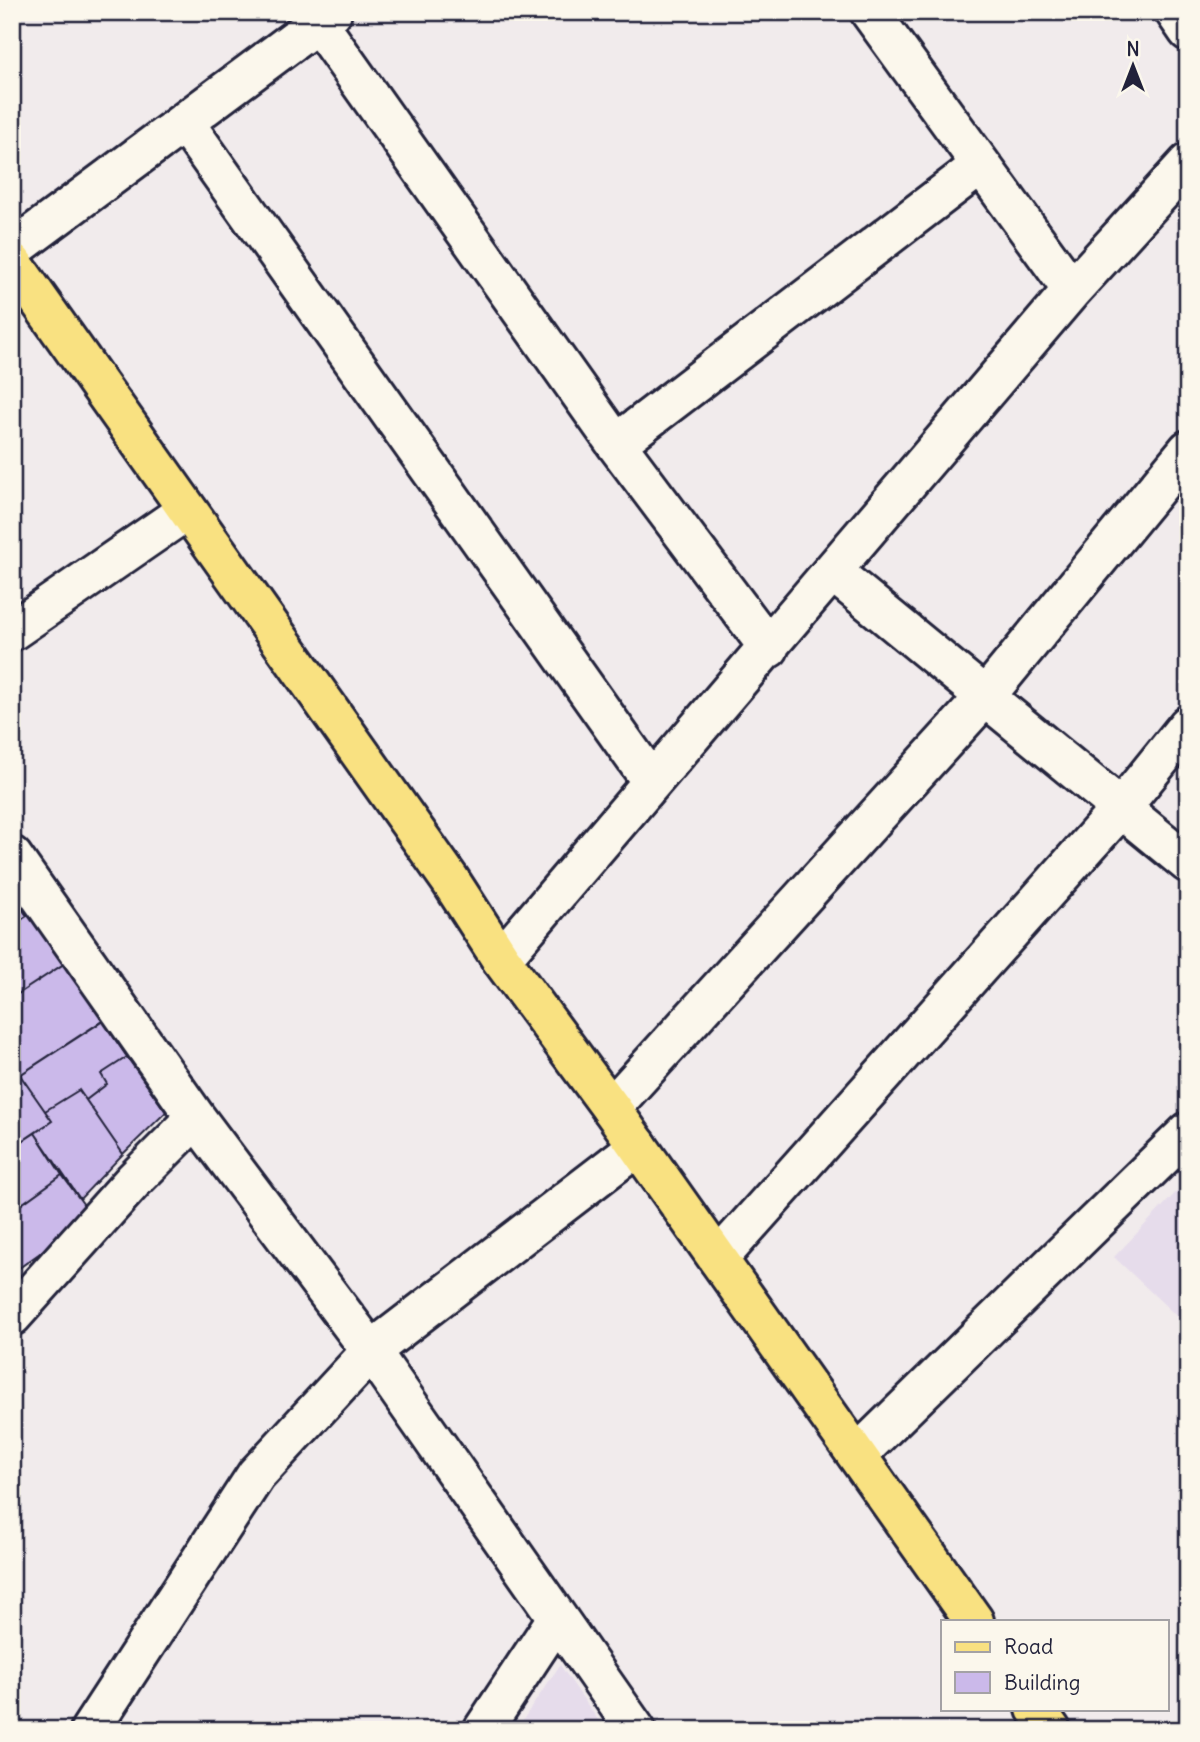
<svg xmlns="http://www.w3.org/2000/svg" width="1200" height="1742" viewBox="0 0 1200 1742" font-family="Delius,sans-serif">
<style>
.built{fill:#e6dceb}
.building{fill:#cbb9ea;stroke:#22223b;stroke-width:2}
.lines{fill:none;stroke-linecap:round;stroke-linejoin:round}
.minor-casing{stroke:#22223b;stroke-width:44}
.major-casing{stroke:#22223b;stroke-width:44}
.minor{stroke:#fbf7ec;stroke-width:38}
.major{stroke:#f9e181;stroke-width:38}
</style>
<rect width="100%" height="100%" fill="#f1ebec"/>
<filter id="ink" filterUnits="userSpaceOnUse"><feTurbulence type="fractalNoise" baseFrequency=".0143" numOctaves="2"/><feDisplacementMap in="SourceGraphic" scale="14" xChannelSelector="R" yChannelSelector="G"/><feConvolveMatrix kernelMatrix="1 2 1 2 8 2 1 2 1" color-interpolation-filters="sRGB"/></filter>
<g filter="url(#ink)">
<path class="built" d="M1188 1180V1327L1114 1257Z
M560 1665 605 1730H516Z"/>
<path class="building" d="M12 894 27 916 12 926Z
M36 910 70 960 12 998V926Z
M70 960 108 1017 15 1078 12 998Z
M103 1021 127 1057 101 1074 107 1084 86 1100 79 1090 45 1111 20 1075Z
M127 1057 166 1112 123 1154 86 1100 107 1084 101 1074Z
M20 1075 52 1121 12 1148V1080Z
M79 1090 123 1154 80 1199 35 1133 52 1121 45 1111Z
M35 1133 62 1175 12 1211V1148Z
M62 1175 92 1216 12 1273V1211Z"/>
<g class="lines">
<g class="minor-casing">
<path id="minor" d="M870 12 1072 290
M1175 12 1188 31
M318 23 616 444 769 648
M184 122 652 782
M12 250 332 12
M616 444 981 165
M833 572 1188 863
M12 631 186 511
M12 856 196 1118 371 1351 636 1730
M501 959 1072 290 1188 163
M611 1108 985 697 1188 450
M718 1259 1121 808 1188 725
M12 1316 134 1180 196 1118
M857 1455 1188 1132
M90 1730 256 1475 371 1351 638 1146
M483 1730 557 1618"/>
</g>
<g class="major-casing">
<path id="major" d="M12 262 450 880 501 959 611 1108 974 1621
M1036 1709 1051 1730"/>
</g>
<use href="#minor" class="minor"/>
<use href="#major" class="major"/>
</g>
</g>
<rect width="1200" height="1742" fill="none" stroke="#fbf7ec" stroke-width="42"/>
<rect x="21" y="21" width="1158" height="1700" fill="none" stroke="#22223b" stroke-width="2.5" filter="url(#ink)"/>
<rect x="941" y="1620" width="228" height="91" fill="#fbf7ec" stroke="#a4a2a5" stroke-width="2"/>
<rect x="955" y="1642" width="35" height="10" fill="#f9e181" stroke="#a4a2a5" stroke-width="2"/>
<text x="1004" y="1654" font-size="21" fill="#22223b">Road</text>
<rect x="955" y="1672" width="35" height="21" fill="#cbb9ea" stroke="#a4a2a5" stroke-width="2"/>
<text x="1004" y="1690" font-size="21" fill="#22223b">Building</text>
<g transform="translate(1133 66)" stroke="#fbf7ec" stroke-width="5" paint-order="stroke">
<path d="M0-5L12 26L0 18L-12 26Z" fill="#22223b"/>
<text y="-10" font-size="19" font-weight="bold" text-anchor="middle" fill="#22223b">N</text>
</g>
</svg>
